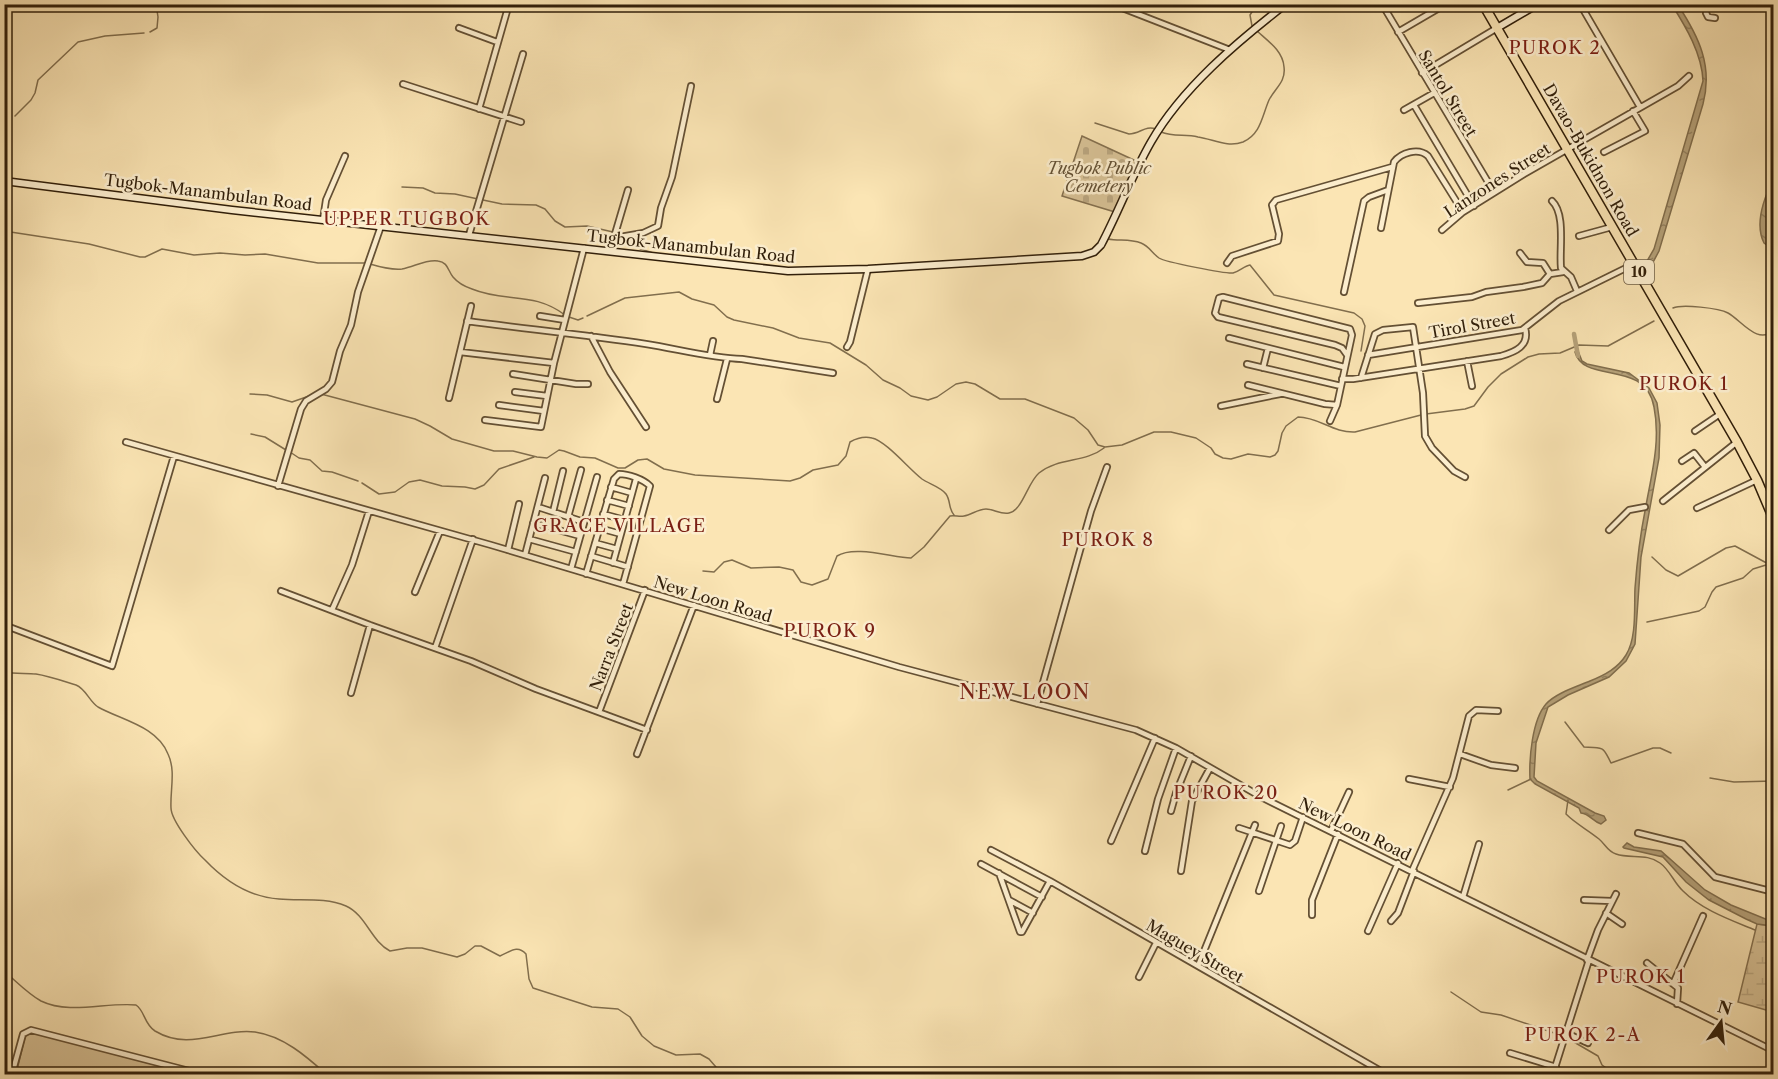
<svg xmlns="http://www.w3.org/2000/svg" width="1778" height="1079" viewBox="0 0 1778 1079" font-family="'Libre Caslon Text',serif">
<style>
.wetland{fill:url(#wetland-marsh);stroke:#857150;stroke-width:1.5}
.cemetery{fill:url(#cemetery-stones);stroke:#857150;stroke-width:1.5}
.garden{fill:#d9c397;stroke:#857150;stroke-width:1.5}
.water{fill:url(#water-ripples);stroke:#816e4d;stroke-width:1.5}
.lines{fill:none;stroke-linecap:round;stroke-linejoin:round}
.stream{stroke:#816e4d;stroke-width:1.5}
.canal{stroke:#b6a27a;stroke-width:4.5}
.street-casing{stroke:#645034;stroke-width:8}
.secondary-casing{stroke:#311f0a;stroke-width:9}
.highway-casing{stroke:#311f0a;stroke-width:11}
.street{stroke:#fceece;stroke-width:4.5}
.secondary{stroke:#fceece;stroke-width:6}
.highway{stroke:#fbe5b4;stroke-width:8}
.labels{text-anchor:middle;stroke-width:5;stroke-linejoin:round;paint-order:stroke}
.shield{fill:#fceece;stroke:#6e5d45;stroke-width:1.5}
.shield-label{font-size:15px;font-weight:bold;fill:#311f0a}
.street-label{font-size:16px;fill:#311f0a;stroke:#fceece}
.park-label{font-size:16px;font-style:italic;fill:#635034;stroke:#fceece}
.neighbourhood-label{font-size:18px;letter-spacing:1.5px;fill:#7a1f14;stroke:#fceece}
.quarter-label{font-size:20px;letter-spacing:1.5px;fill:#7a1f14;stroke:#fceece}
</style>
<defs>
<pattern id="wetland-marsh" width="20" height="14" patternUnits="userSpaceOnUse" patternTransform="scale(1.5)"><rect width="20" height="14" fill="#d9c397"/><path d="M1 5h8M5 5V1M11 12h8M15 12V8" fill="none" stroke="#bba781"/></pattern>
<pattern id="cemetery-stones" width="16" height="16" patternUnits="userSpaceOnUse" patternTransform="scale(1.5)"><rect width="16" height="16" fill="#d9c397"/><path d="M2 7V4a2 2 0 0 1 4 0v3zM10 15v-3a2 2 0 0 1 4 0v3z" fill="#bba781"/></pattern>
<pattern id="water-ripples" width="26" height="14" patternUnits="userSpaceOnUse" patternTransform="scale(1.5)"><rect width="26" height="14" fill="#b6a27a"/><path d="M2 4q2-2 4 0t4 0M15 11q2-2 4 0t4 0" fill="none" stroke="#958362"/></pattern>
</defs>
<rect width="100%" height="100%" fill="#fbe5b4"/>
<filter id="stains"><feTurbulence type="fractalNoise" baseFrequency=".00333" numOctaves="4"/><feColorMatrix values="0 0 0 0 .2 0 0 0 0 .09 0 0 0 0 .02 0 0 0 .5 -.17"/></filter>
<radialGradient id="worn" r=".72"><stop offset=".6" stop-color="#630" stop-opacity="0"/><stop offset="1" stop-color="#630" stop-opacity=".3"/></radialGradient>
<path class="wetland" d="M1757 924 1773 926V1012L1738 1002Z"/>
<path class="cemetery" d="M1082 136 1136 161 1115 212 1062 196Z"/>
<path class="garden" d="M29 1033H35L190 1074H16L25 1037Z"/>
<path class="water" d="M1672 5H1678C1699 37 1713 66 1703 104L1659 251 1651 266 1646 272 1643 268 1654 249 1703 81C1702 54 1686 27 1672 5Z
M1773 180V249L1764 243C1754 223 1764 198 1773 180Z
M1578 351 1582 361 1587 364 1629 373 1649 388 1657 403 1660 425 1659 458 1641 557 1635 644 1626 661 1609 677 1568 695 1548 707 1536 743 1534 777 1537 781 1595 813 1604 816 1606 820 1601 824C1592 821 1590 814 1581 813L1579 808 1535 784 1530 779C1529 759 1532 720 1546 704 1556 693 1576 687 1590 681 1605 675 1618 668 1626 655 1637 637 1634 608 1635 588 1637 562 1640 536 1645 511 1651 476 1661 442 1654 407 1645 358 1584 385 1575 352Z
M1627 843 1634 847 1661 851 1705 890 1731 905 1773 922V926L1757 924 1746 919 1709 900 1686 882 1663 857 1624 848 1623 847Z"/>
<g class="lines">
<path class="stream" d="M1252 26 1250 15 1257 4
M150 32 157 28 158 17 156 4
M15 116 31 100 35 93 38 80 78 42 105 36 144 33
M4 121 9 118
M1095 123 1129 134C1140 134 1145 125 1156 129
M1161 132C1173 137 1185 134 1198 137 1213 139 1227 148 1243 142 1261 134 1262 116 1269 100 1275 88 1286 82 1284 67 1283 51 1268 41 1257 31
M402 187 423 188 435 193 455 194 478 199
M483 200 502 204 536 205 545 209 555 221 565 227 587 226 613 232
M4 231 89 244 140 257H145L162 249 194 255 220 253 245 255 265 254 318 263H365
M625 238 638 248 653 253
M1108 239C1119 241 1130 239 1141 243 1149 246 1152 253 1159 258 1165 262 1226 274 1233 273 1240 271 1244 266 1250 265L1274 295 1354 313 1362 319 1365 326 1361 351
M370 264C380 267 392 270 402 269 414 267 426 259 438 261 448 262 448 271 453 277 458 283 466 287 472 289 506 303 533 291 565 315
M1673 308C1682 304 1719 308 1728 313 1741 320 1759 347 1774 329
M587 316 625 298 679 292 692 299 714 305 727 317 734 320 773 328 799 338 830 343 866 365 883 380 900 388 911 396 928 400 937 397 956 384 966 382 975 384 1000 399H1025L1074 418 1088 430 1098 445 1105 447 1122 445 1154 432H1171L1196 438 1211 448 1215 454 1223 458 1231 459 1248 454 1270 457 1275 455 1278 451 1282 433 1286 426 1298 417C1319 417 1333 433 1355 432L1421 415
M569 317 578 320 583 318
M250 394 267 395 292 402 312 395
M321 394 415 419 430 426 452 439 494 451H513L537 457 547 458 559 450 564 451 580 457 595 458 618 468H625L638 460 647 459 664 469 695 475 790 481 800 478 813 470 838 465 846 456 850 442C857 438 864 436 872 438 886 441 909 469 922 479 929 484 941 487 946 494 951 501 948 508 954 515
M1426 414 1465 409 1474 406 1488 387 1501 374 1528 357 1539 354 1560 353 1579 345 1608 346 1654 321
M251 434 265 437 286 450
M290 452 299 458 310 460 322 471 332 472 358 481
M362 483 379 494 395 492 409 482 420 480 442 486 465 487 475 489 484 485 499 469 534 457
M1652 557 1666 570 1678 576 1726 548 1735 546 1774 567
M703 571 714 572 724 562 732 560 751 568 779 567 793 570 801 582 812 585 828 579 837 556C854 545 891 557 911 558L924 547 950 516C955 515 959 517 964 516 971 515 978 509 986 509 994 509 1001 515 1009 513 1022 511 1028 482 1039 473 1059 457 1085 463 1104 448
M1647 622 1699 611 1705 607 1712 592 1716 587 1743 578 1753 569 1766 565
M4 672C15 674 26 673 36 674 49 676 63 681 76 685 86 689 89 701 98 707 121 720 157 726 168 754 176 771 170 790 171 808 171 820 195 851 205 860 225 881 249 897 279 899 302 901 324 897 346 906 366 915 371 941 390 951L407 948H422L457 957 465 954 475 946H481L500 956C510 952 517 944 526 954L529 979 533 988 592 1007 618 1009 630 1017 642 1036 654 1046 676 1055 700 1054 709 1059 722 1074
M1565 722 1584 747C1603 749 1602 744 1611 763L1653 748H1660L1671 753
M1710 778 1734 782 1774 781
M1508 790 1531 779
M1568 800 1566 814C1576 824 1588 830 1599 839 1605 844 1608 852 1616 854 1630 859 1647 853 1660 863 1670 870 1674 883 1683 891 1702 910 1731 920 1755 930
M4 971C16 981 27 993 41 1001 70 1015 106 1002 136 1005 145 1011 144 1024 155 1031 190 1052 220 1028 255 1032 283 1036 306 1056 326 1074
M1451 992 1481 1012 1501 1015 1563 1036
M1567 1038 1598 1056 1602 1065 1615 1074"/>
<path class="canal" d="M1574 334 1578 356"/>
<g class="street-casing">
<path id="street" d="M1112 4 1230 50
M1382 4 1494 192
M1580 4 1640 107
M1708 4 1706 13 1708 17 1715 18
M897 7 916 4
M459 28 497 42
M1398 32 1446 4
M1422 73 1497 28
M403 84 521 122
M1414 105 1474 206
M479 109 509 4
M1404 110 1434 93
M1604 152 1645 131 1633 111
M1552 201C1566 214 1559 250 1561 268L1571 277 1577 291
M323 220 326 200 345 156
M1381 228 1394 162C1401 153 1418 147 1428 156L1463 212
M1442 230 1463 212 1524 174 1678 86 1689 76
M469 235 523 54
M1579 236 1612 227
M614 238 643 233 658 226 661 208 672 177 691 86
M610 251 628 190
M1520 253 1527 262 1543 263 1550 274
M1227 263 1232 256 1278 241 1279 234 1272 205 1276 200 1392 167
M1344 292 1364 201 1369 197 1388 190
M1418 303 1472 297 1486 292 1523 287 1542 283 1550 274 1563 272
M540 316 565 320
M467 321C527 329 587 335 646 344 678 349 710 358 742 359L833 373
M591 336 610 372 646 427
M1229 338 1344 367
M847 347 850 342 868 269
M460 352 554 363
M710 355 713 341
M1368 355 1522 330 1559 301 1634 264
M1467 361 1472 386
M1247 364 1341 386
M1263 368 1268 348
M513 374 576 384H588
M1361 378 1375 334 1383 330 1413 327 1423 393 1425 436 1432 448 1454 471 1465 477
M1342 379H1353L1501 356C1515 352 1530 346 1525 328
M1248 385 1325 404 1337 405
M515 392 547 396
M449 398 471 306
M717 399 727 359
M499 405 544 411
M1221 406 1280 394
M485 420 541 427 554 363 584 248
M1330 421 1337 405 1352 335 1350 329 1223 297 1219 298 1215 313 1218 317 1335 345 1342 348 1347 355
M1695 431 1720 414
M126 442 491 545 899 667 1136 730 1176 748 1263 798 1774 1051
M1682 461 1694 453 1705 467
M278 486 301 409 306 401 326 389 332 382 340 351 351 325 358 292 381 226
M611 487 632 493
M607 500 629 506
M1663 501 1737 442
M538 507 584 522
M1697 508 1757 480
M553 512 563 471
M603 514 625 520
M568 517 581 470
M533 523 580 536
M599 528 621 534
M1609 530 1629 510 1645 507
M529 539 576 552
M595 543 617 549
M508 550 519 504
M525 555 545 478
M591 556 628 567
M613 563 636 479
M571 569 597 477
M586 574 614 479 619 474C628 474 643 479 650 486L623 584
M281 591 370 625 471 661 536 689 647 730
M415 592 440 531
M332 610 352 565 369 511
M4 625 112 666 174 456
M435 648 473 539
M351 693 370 625
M1037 704 1091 511 1107 467
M599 712 645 590
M637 754 694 605
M1460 754 1491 765 1515 768
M1409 779 1450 787
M1171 811 1176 793 1191 756
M1239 828 1290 845 1295 841 1303 817
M1331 831 1349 792
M1638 833 1683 844 1715 877 1774 892
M1111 841 1155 738
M991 850 1050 881 1386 1074
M1145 851 1158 799 1176 748
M981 864 1042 897
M1181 871 1192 801 1210 768
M1412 871 1453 778 1469 716 1476 710 1498 711
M999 873 1020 932H1022L1050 881
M1259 891 1281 826
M1463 897 1479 844
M1009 900 1033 913
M1584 900 1612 901
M1606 913 1622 924
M1312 915V900L1338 834
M1391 921 1398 913 1414 871
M1368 931 1398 863
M1587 960 1598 930 1616 894
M1647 963 1678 988 1677 1004
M1198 966 1255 825
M1139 977 1156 943
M1673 984 1703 916
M1566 1033 1588 1043
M1510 1053 1556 1067
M12 1074 23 1034 31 1030 201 1074
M1553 1074 1589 960"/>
</g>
<g class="secondary-casing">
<path id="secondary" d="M1497 28 1538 4
M4 181 232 210 788 271 868 269 1082 256 1094 252 1101 245C1119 211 1132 175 1151 142 1182 88 1237 42 1286 4"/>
</g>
<g class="highway-casing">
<path id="highway" d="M1483 4 1737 442 1757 480 1774 520"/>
</g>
<use href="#street" class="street"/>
<use href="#secondary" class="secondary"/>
<use href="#highway" class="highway"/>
</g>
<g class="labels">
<rect class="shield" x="1624" y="260" width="30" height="24" rx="4.5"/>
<g class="shield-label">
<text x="1639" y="277">10</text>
</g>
<g class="street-label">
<text transform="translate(1448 93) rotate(59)" y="6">Santol Street</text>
<text transform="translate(1591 160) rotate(60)" y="6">Davao-Bukidnon Road</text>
<text transform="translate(1497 180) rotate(-33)" y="6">Lanzones Street</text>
<text transform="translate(208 192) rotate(7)" y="6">Tugbok-Manambulan Road</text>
<text transform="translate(691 246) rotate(6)" y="6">Tugbok-Manambulan Road</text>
<text transform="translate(1472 325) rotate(-10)" y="6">Tirol Street</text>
<text transform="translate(713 599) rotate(17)" y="6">New Loon Road</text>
<text transform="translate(611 647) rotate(-69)" y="6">Narra Street</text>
<text transform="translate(1355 829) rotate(26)" y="6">New Loon Road</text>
<text transform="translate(1195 951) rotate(30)" y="6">Maguey Street</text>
</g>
<g class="park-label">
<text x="1099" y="174">Tugbok Public<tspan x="1099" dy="18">Cemetery</tspan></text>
</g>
<g class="neighbourhood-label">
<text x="1555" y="54">PUROK 2</text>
<text x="407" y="225">UPPER TUGBOK</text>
<text x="1684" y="390">PUROK 1</text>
<text x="620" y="532">GRACE VILLAGE</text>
<text x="1108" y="546">PUROK 8</text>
<text x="830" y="637">PUROK 9</text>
<text x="1226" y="799">PUROK 20</text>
<text x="1641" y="983">PUROK 1</text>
<text x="1583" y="1041">PUROK 2-A</text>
</g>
<g class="quarter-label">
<text x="1025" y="699">NEW LOON</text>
</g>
</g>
<rect width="1778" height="1079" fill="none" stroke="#fbe5b4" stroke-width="24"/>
<rect x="6" y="6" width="1766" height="1067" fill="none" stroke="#311f0a" stroke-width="3"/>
<rect x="12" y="12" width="1754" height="1055" fill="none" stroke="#311f0a" stroke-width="1.5"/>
<g transform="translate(1721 1022) rotate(15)" stroke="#fceece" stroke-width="4.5" paint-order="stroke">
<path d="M0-4.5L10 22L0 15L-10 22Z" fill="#311f0a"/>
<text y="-9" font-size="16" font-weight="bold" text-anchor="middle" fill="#311f0a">N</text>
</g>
<rect width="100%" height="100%" filter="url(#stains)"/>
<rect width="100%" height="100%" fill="url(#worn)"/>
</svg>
